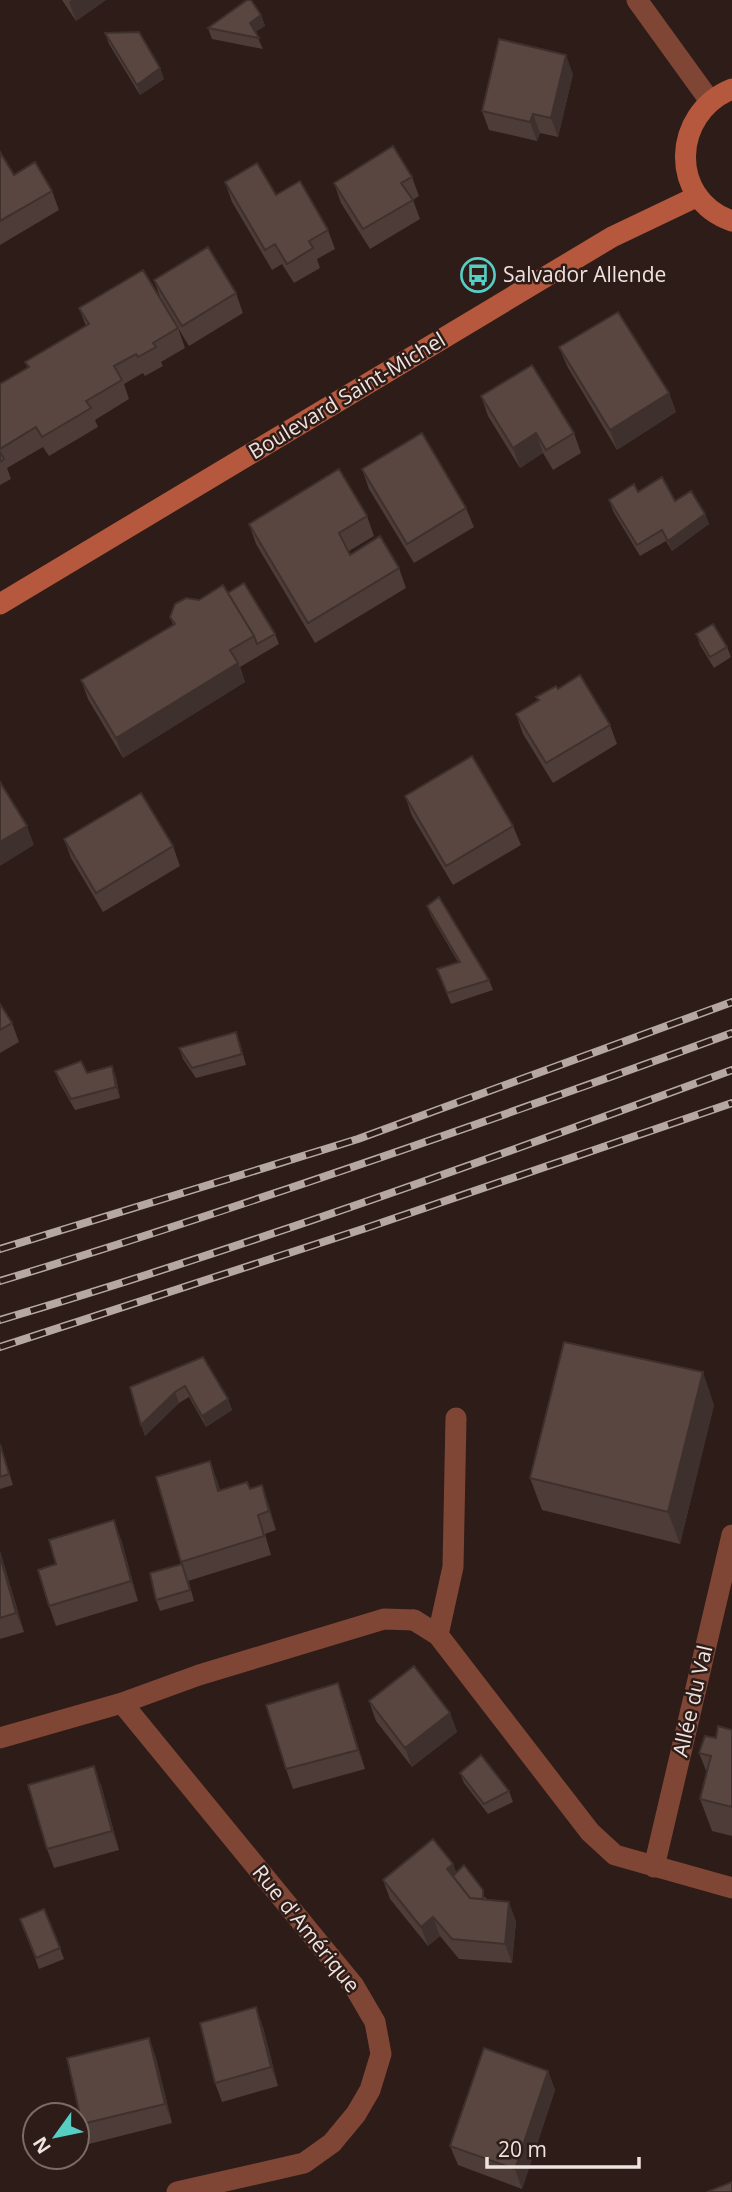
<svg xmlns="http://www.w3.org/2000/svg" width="732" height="2192" viewBox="0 0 732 2192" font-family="'Open Sans',sans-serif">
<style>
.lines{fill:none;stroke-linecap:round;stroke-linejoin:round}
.lane{stroke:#804635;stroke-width:21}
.street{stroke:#804635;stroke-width:21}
.secondary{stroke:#b6583d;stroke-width:21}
.rail-casing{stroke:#b5a8a3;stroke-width:8}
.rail{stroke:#2d1c17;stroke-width:5;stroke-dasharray:16;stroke-linecap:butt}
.wall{fill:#4d3c37}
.shaded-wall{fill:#3e312d}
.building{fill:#594640;stroke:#3e312d;stroke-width:2}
.labels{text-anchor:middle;stroke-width:5;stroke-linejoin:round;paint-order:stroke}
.poi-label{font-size:21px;fill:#efe3df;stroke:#2d1c17;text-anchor:start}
.street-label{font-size:21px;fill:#efe3df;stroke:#2d1c17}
</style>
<rect width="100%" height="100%" fill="#2d1c17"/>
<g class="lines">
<path class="lane" d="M414 1620 438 1635 590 1832 615 1855 732 1888
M438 1635 453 1567 456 1418
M654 1867 732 1535"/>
<path class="street" d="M637 0 710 101
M122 1703 354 1986 375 2022 381 2054 370 2090 356 2114 332 2143 304 2163 177 2192
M0 1738 122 1703 199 1675 384 1619 414 1620"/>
<path class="secondary" d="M732 89C672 113 668 199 732 221
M0 604 612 237 698 196"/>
<g class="rail-casing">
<path id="rail" d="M0 1249 358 1139 732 1002
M0 1281C247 1206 490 1121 732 1033
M0 1320C247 1247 490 1159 732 1070
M0 1347 366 1228 732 1103"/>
</g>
<use href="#rail" class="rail"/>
</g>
<path class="wall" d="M62 0H106L76 21Z
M261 15 265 26 255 32 263 49 212 39 208 28Z
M105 33 160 68 164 79 140 95 109 44Z
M573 74 558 137 540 133 537 141 489 130 482 111Z
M0 152 14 175 52 191 59 210 0 245Z
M412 177 419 196 413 200 420 219 370 249 341 203 334 183Z
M225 182 276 195 328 230 335 249 317 259 320 268 294 283 282 264 272 270 232 202Z
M154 280 236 293 243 313 189 346 161 300Z
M79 308 178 328 185 348 161 362 163 366 145 376 143 373 124 384 129 399 95 420 98 427 49 456 43 447 7 468 11 479 0 485V384L28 368 25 362 86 326Z
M559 347 669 393 676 412 617 450 567 366Z
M481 396 574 433 581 453 553 470 543 453 520 468 488 416Z
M362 469 466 508 474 527 414 563 369 489Z
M638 492 675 501 705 514 709 524 672 551 666 541 640 556 613 511 609 500Z
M367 516 374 536 349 551 350 555 399 568 406 588 315 643 256 544 249 524Z
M228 593 275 634 279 644 240 667 245 682 123 758 88 699 81 680 173 625 170 617 199 600Z
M696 634 727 647 731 657 714 668 700 645Z
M558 689 610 725 617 744 553 783 523 734 516 714 538 700 536 697Z
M405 796 513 826 521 845 453 885 412 816Z
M64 839 173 846 180 866 103 912 71 858Z
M427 906 489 980 493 990 451 1004 437 969 458 962 431 916Z
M0 1004 12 1023 19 1042 0 1053Z
M240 1043 246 1065 196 1078 183 1059 179 1048Z
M55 1071 87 1073 116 1077 120 1098 75 1110 59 1082Z
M203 1357 228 1399 232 1410 206 1427 189 1397 179 1403 145 1436 141 1425Z
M714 1405 680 1544 542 1510 530 1478Z
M0 1444 13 1485 0 1489Z
M156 1477 217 1480 220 1490 250 1489 262 1485 276 1530 265 1534 271 1555 188 1581V1579L194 1601 160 1611 156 1600 182 1564Z
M121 1539 138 1601 56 1626 49 1606 56 1564Z
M0 1551 24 1632 0 1639Z
M369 1701 450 1713 457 1732 412 1767 376 1721Z
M345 1703 365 1769 293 1789 286 1769Z
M732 1730V1836L712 1831 700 1799 707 1773 699 1753 716 1738Z
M460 1773 509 1791 513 1802 488 1814 464 1783Z
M101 1785 119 1850 54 1868 47 1849Z
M453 1864 456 1872 487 1899 516 1921 512 1963 459 1959 440 1936 428 1946 390 1899 383 1880Z
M20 1919 60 1948 64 1959 39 1969Z
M263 2027 278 2086 222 2102 215 2083Z
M149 2038 156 2058 172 2123 89 2144 82 2124Z
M548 2071 555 2090 522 2189 458 2165 450 2146Z"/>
<path class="shaded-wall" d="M72 0H106L76 21 69 2Z
M261 15 265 26 254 33 250 23Z
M566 55 573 74 558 137 551 118Z
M160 68 164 79 140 95 137 85Z
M533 114 540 133 537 141 530 122Z
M669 393 676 412 617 450 610 430Z
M536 433 543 453 520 468 513 448Z
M705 514 709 524 672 551 668 541Z
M238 663 245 682 123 758 116 738Z
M27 826 34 845 0 866V842Z
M112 1066 116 1077 120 1098 116 1087Z
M703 1372 714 1405 680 1544 668 1512Z
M175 1392 179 1403 145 1436 141 1425Z
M228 1399 232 1410 206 1427 202 1416Z
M210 1461 217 1480 225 1510 218 1491Z
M262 1485 269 1505 276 1530 269 1511Z
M114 1520 121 1539 138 1601 131 1581Z
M0 1551 24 1632 16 1613 0 1556Z
M338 1683 345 1703 365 1769 358 1750Z
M450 1713 457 1732 412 1767 405 1748Z
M94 1766 101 1785 119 1850 112 1831Z
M453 1864 460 1883 447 1869Z
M509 1902 516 1921 512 1963 505 1944Z
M433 1917 440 1936 428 1946 421 1927Z
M256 2007 263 2027 278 2086 271 2067Z
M149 2038 156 2058 172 2123 165 2104Z
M548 2071 555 2090 522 2189 515 2169Z"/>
<path class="building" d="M247 0H251L261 15 250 23 259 38 208 28Z
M139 32 160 68 137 85 105 33Z
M499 39 566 55 551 118 533 114 530 122 482 111Z
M393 146 412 177 401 183 413 200 363 229 334 183Z
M0 152 14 175 35 162 52 191 0 221Z
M257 163 276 195 300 181 328 230 309 241 313 248 287 264 275 244 265 250 225 182Z
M208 247 236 293 182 326 154 280Z
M143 270 178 328 153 343 156 347 138 357 136 354 114 366 122 380 86 401 91 408 42 437 36 427 0 449V384L29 367 25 362 89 324 79 308Z
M618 312 669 393 610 430 559 347Z
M532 365 574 433 546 450 536 433 513 448 481 396Z
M422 433 466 508 407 544 362 469Z
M0 452 4 459 0 462Z
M339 469 367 516 339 533 350 555 380 536 399 568 308 623 249 524Z
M662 477 675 501 691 491 705 514 668 541 662 530 637 545 609 500 634 484 638 492Z
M244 583 275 634 257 644 254 636 228 593Z
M223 585 254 636 230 650 238 663 116 738 81 680 175 624 170 617 175 604 186 598 199 600Z
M713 624 727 647 710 657 696 634Z
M580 675 610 725 546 763 516 714 539 700 536 697 556 686 558 689Z
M472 756 513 826 446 866 405 796Z
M0 782 27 826 0 842Z
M141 793 173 846 96 893 64 839Z
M439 897 489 980 447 993 437 969 460 962 427 906Z
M0 1004 12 1023 0 1030Z
M236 1032 242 1054 192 1068 179 1048Z
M81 1061 87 1073 112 1066 116 1087 71 1099 55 1071Z
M564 1342 703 1372 668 1512 530 1478Z
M203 1357 228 1399 202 1416 185 1386 175 1392 141 1425 130 1387Z
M0 1444 9 1474 0 1477Z
M210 1461 218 1491 247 1482 250 1489 262 1485 269 1511 258 1515 264 1536 181 1562 156 1477Z
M114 1520 131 1581 49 1606 38 1570 56 1564 49 1540Z
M0 1556 16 1613 0 1618Z
M182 1564 190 1590 156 1600 150 1573Z
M414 1666 450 1713 405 1748 369 1701Z
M338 1683 358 1750 286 1769 266 1705Z
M718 1726 732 1730V1807L700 1799 711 1756 699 1753 705 1736 716 1738Z
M481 1755 509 1791 484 1804 460 1773Z
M94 1766 112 1831 47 1849 28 1785Z
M433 1839 453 1864 447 1869 470 1898 509 1902 505 1944 452 1939 433 1917 421 1927 383 1880Z
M464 1865 483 1890V1899L470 1898 453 1876Z
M44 1909 60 1948 36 1958 20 1919Z
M256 2007 271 2067 215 2083 200 2023Z
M149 2038 165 2104 82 2124 67 2058Z
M484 2048 548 2071 515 2169 450 2146Z
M732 2182V2192H707Z"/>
<defs>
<g id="bus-ring" transform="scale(1.75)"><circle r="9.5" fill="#2d1c17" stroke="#56cec3" stroke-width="1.5"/><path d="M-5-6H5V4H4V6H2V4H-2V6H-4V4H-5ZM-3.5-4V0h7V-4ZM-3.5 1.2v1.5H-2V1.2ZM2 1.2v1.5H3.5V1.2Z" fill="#56cec3"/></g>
</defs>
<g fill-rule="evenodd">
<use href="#bus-ring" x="478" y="275"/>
</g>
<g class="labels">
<g class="poi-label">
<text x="503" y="282">Salvador Allende</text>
</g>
<g class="street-label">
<text transform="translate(347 396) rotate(-31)" y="7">Boulevard Saint-Michel</text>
<text transform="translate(693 1701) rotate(-77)" y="7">Allée du Val</text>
<text transform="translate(306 1929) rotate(51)" y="7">Rue d'Amérique</text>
</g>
</g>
<g transform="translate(56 2136) rotate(237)"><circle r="33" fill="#2d1c17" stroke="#7b6c67" stroke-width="2"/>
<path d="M0-5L12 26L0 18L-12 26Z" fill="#56cec3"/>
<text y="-10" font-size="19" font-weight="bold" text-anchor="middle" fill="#efe3df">N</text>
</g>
<path d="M487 2157v10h152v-10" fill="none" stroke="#efe3df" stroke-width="3.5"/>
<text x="498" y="2157" font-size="21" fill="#efe3df" stroke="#2d1c17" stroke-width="5" paint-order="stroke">20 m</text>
</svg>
